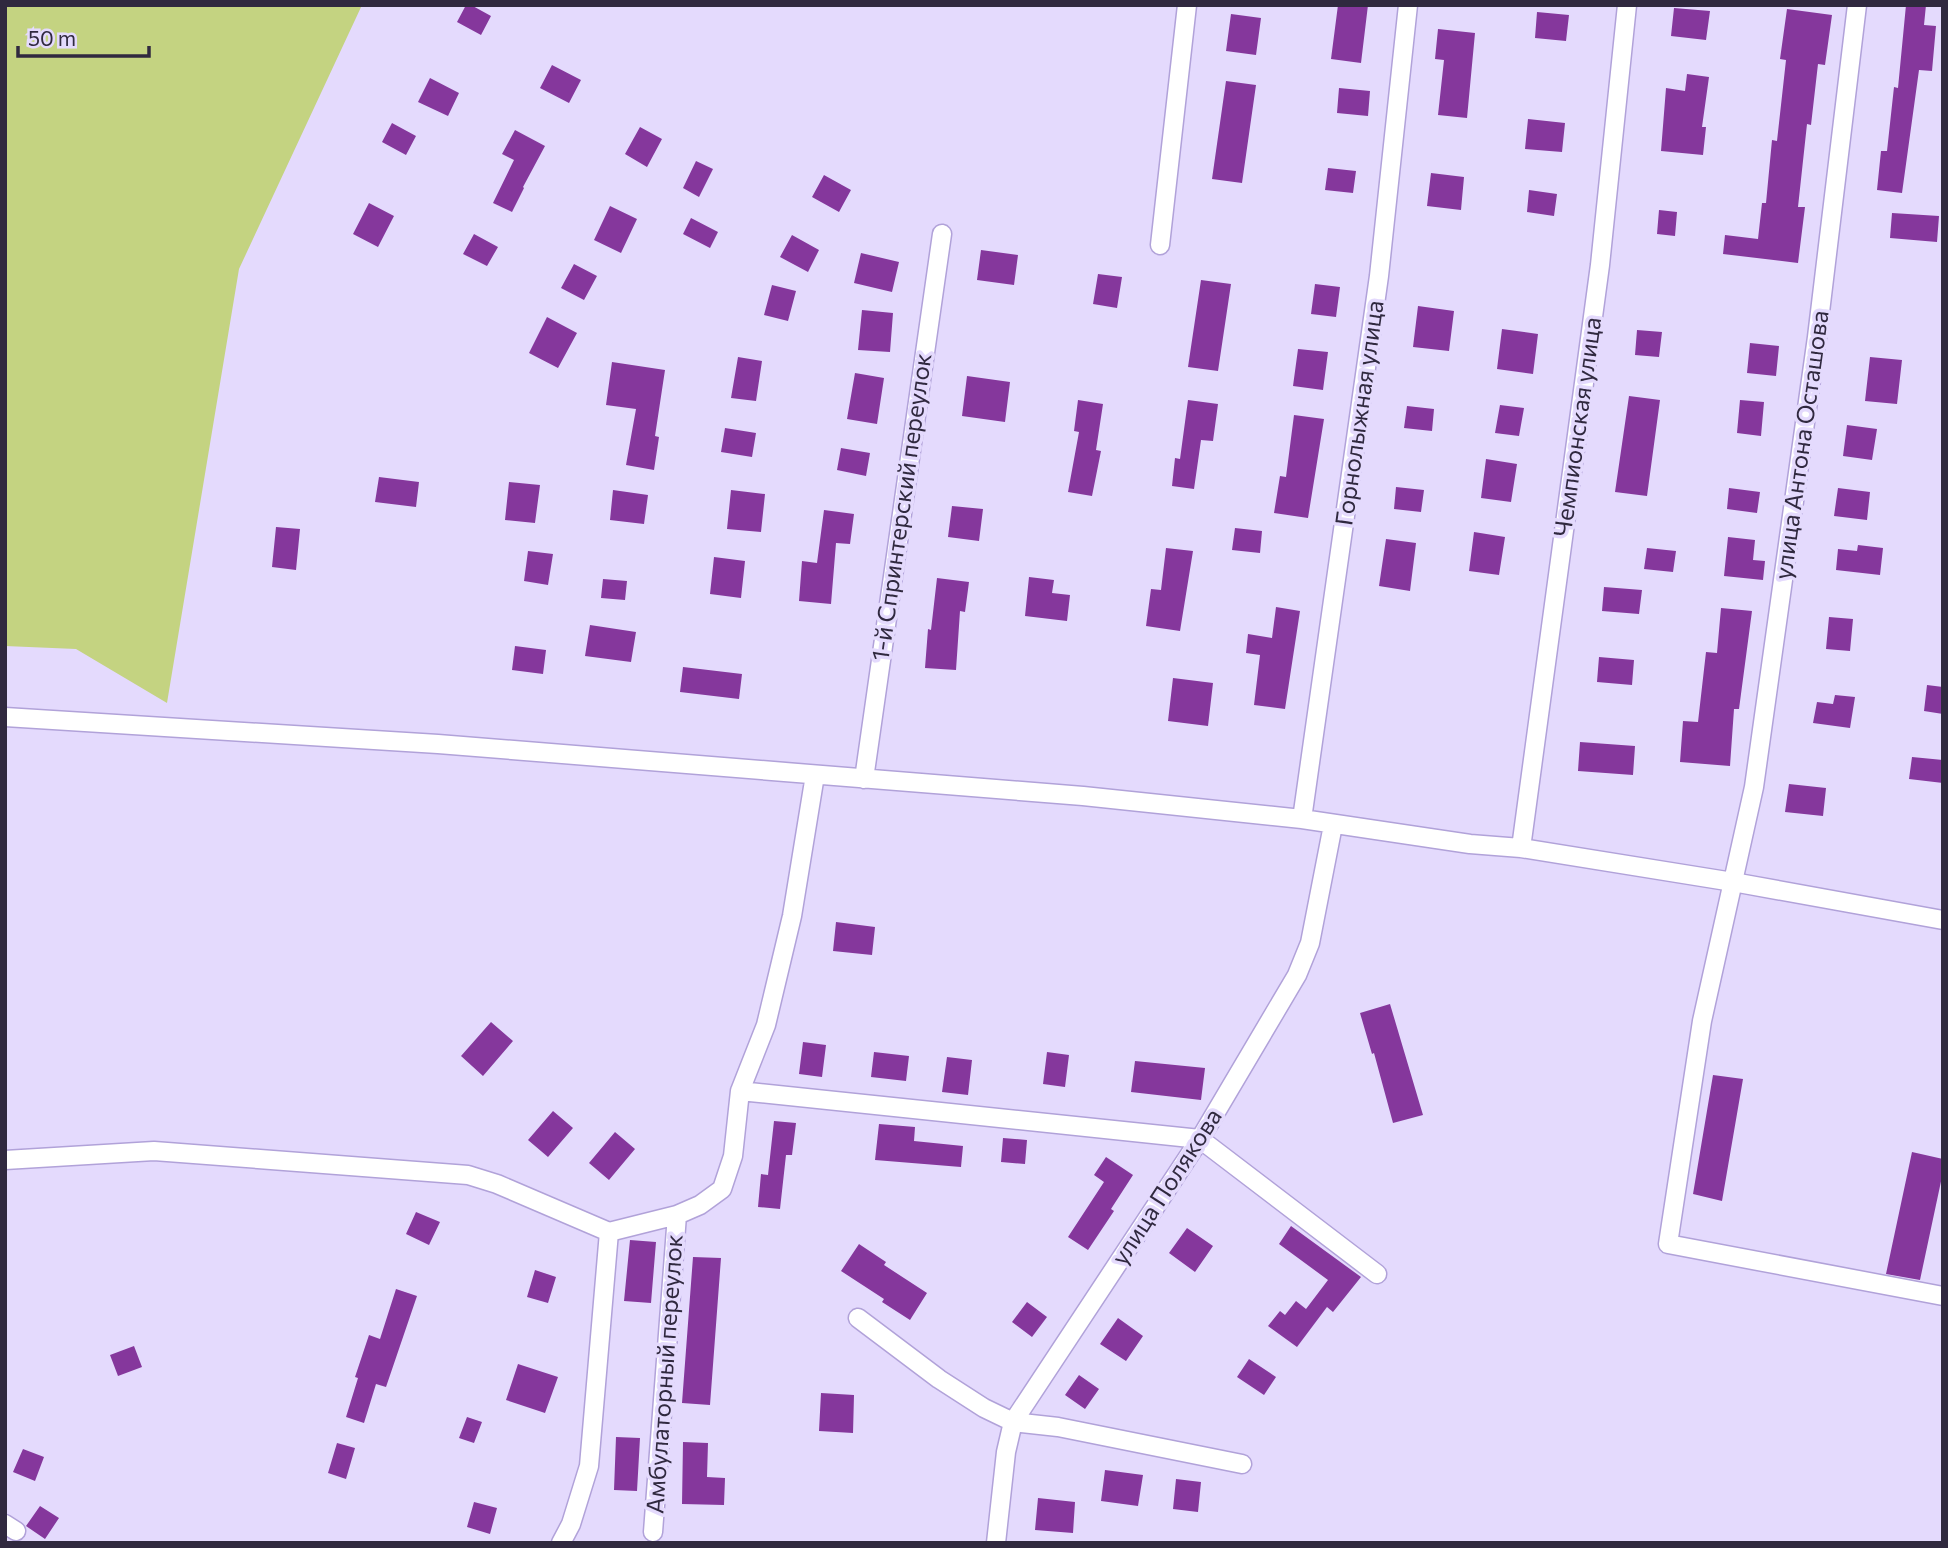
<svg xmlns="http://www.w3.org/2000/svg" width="1948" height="1548" viewBox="0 0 1948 1548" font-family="Commissioner,sans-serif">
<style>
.green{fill:#c4d381}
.building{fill:#85379c}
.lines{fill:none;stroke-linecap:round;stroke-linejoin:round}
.minor-casing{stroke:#b1a2d9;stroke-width:21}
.minor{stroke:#fff;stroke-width:18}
.labels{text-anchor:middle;stroke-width:7;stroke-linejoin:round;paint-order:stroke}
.street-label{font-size:24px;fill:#30293f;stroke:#e4dafd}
</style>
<rect width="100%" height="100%" fill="#e4dafd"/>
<path class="green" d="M5 5H362L239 269 167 703 76 649 5 646Z"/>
<path class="building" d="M466 5H471L491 16 481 35 457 22Z
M1338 5H1368L1361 63 1331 59Z
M1906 5H1926L1924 25 1936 26 1932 71 1919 70 1902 193 1877 190 1881 151H1887L1894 87 1898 88Z
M1674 8 1710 11 1706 40 1671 36Z
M1787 9 1832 15 1825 65 1818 64 1811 125 1807 124 1798 207H1805L1798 263 1723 254 1725 235 1758 239 1762 203H1766L1772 140 1777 141 1786 60 1780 59Z
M1537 12 1569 15 1566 41 1535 38Z
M1231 14 1261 18 1256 55 1226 51Z
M1438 29 1475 33 1467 118 1438 115 1444 60 1435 59Z
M552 65 581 80 569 103 540 88Z
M1687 74 1709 77 1702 127H1706L1703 155 1661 151 1666 88 1685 91Z
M430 78 459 93 448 116 418 102Z
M1226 81 1256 85 1242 183 1212 179Z
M1339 88 1370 91 1368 116 1337 113Z
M1528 119 1565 123 1562 152 1525 149Z
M392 123 416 136 406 155 382 142Z
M640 127 662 139 647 167 625 154Z
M515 130 545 146 523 187 524 188 512 212 493 203 514 160 502 154Z
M696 161 713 169 699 197 683 188Z
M1328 168 1356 171 1353 193 1325 190Z
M1431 173 1464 177 1461 210 1427 206Z
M824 175 851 190 839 212 812 197Z
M1529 190 1557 194 1554 216 1527 212Z
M369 203 394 216 378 247 353 234Z
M610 206 637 219 621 253 594 240Z
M1659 210 1677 212 1675 236 1657 234Z
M1892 213 1939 216 1937 242 1890 238Z
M691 218 718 232 710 248 683 234Z
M474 234 498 247 487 266 463 254Z
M792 235 819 250 808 272 780 257Z
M981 250 1018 255 1014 285 977 280Z
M861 253 899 262 892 292 854 283Z
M574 264 597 276 584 300 561 288Z
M1098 274 1122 277 1117 308 1093 304Z
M1201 280 1231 284 1218 371 1188 367Z
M1315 284 1340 287 1336 317 1311 314Z
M772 285 796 291 788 321 764 315Z
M1418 306 1454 311 1449 351 1413 347Z
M862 310 893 313 890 352 858 350Z
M547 317 577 333 558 368 529 353Z
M1502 329 1538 334 1533 374 1497 369Z
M1637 330 1662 332 1659 357 1635 355Z
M1750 343 1779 346 1776 376 1747 373Z
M1298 349 1328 352 1323 390 1293 386Z
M738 357 762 361 756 401 731 398Z
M1870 357 1902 360 1897 404 1865 401Z
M612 362 665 370 655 436 659 437 654 470 626 465 636 409 606 405Z
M855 373 884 378 877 424 847 419Z
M967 376 1010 382 1005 422 962 416Z
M1629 396 1660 400 1647 496 1615 492Z
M1078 400 1103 404 1096 450 1101 451 1092 496 1068 492 1079 432 1074 431Z
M1188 400 1218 404 1213 441 1201 440 1194 489 1172 486 1175 458 1180 459Z
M1740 400 1764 402 1761 436 1737 433Z
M1500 405 1524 408 1519 436 1495 433Z
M1407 406 1434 409 1432 431 1404 428Z
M1294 415 1324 419 1308 518 1274 513 1280 476 1286 477Z
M1847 425 1877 429 1872 460 1843 456Z
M725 428 756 433 752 457 721 452Z
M841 448 870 453 866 476 837 470Z
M1486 459 1517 464 1511 502 1481 498Z
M379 477 419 482 416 507 375 502Z
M509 482 540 485 535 523 505 520Z
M1396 487 1424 490 1421 512 1394 509Z
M1729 488 1760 492 1757 513 1727 509Z
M1838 488 1870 492 1867 520 1834 516Z
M613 490 648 495 644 524 610 520Z
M731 490 765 494 761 532 727 529Z
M952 506 983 509 979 541 948 537Z
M824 510 854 514 850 544 836 543 831 604 799 601 802 561 817 563Z
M276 527 300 529 296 570 272 567Z
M1235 528 1262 531 1260 553 1232 550Z
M1474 532 1505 537 1499 575 1469 571Z
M1728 537 1755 540 1753 560 1765 561 1763 580 1724 576Z
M1386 539 1416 543 1410 591 1379 586Z
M1858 545 1883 548 1880 575 1836 570 1838 549 1857 551Z
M1166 548 1193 551 1180 631 1146 626 1151 589 1161 590Z
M1647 548 1676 551 1673 572 1644 569Z
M528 551 553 554 548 585 524 581Z
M714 557 745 561 741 598 710 594Z
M1029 577 1054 580 1052 593 1070 595 1067 621 1025 616Z
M937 578 969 582 965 612 960 611 956 670 925 668 928 629 931 630Z
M603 579 627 581 625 600 601 598Z
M1604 587 1642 590 1639 614 1602 611Z
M1276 607 1300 611 1285 709 1254 705 1260 655 1246 653 1248 634 1272 638Z
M1721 608 1752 611 1739 709H1734L1730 766 1680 762 1683 721 1698 722 1706 652 1717 653Z
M1829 617 1853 619 1850 651 1826 649Z
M590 625 636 632 631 662 585 656Z
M515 646 546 650 543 674 512 670Z
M1599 657 1634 660 1632 685 1597 682Z
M683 667 742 674 739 699 680 692Z
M1173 678 1213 683 1208 726 1168 721Z
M1927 685 1943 687V714L1924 711Z
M1835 695 1855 697 1850 728 1813 723 1817 702 1833 704Z
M1580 742 1635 746 1633 775 1578 771Z
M1912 757 1943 760V783L1909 779Z
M1789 784 1826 788 1823 816 1785 812Z
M836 922 875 927 872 955 833 951Z
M1390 1004 1423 1115 1393 1123 1374 1053 1372 1054 1360 1013Z
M491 1022 513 1041 483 1076 461 1056Z
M803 1042 826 1045 822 1077 799 1074Z
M874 1052 909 1056 906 1081 871 1077Z
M1047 1052 1069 1055 1065 1087 1043 1084Z
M947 1057 972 1060 968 1095 942 1092Z
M1135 1061 1205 1068 1201 1100 1131 1092Z
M1713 1075 1743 1079 1722 1201 1693 1194Z
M553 1111 573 1128 548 1157 528 1140Z
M774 1121 796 1123 792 1155H786L780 1209 758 1207 761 1174 768 1175Z
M879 1124 915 1127 914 1141 963 1146 961 1167 875 1160Z
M615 1132 635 1149 609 1180 589 1163Z
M1003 1138 1027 1140 1025 1164 1001 1162Z
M1912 1152 1943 1159V1172L1920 1280 1886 1274Z
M1106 1157 1133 1175 1111 1209 1114 1211 1088 1250 1068 1237 1104 1182 1094 1175Z
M416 1212 440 1222 429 1245 406 1234Z
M1291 1226 1361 1277 1333 1312 1327 1307 1297 1347 1268 1326 1280 1311 1285 1315 1296 1301 1306 1309 1328 1280 1279 1244Z
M1187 1228 1213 1246 1195 1272 1169 1253Z
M630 1240 656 1242 651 1303 624 1301Z
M859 1244 886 1262 884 1265 927 1293 910 1320 882 1302 884 1299 841 1271Z
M693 1257 721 1258 710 1405 682 1403Z
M535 1270 556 1277 548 1303 527 1297Z
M396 1289 417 1296 386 1387 376 1384 364 1423 346 1417 358 1378 355 1377 369 1335 380 1339Z
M1027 1302 1047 1317 1032 1337 1012 1322Z
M1118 1318 1143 1336 1126 1361 1100 1344Z
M134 1346 142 1367 118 1376 110 1355Z
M1249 1359 1276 1377 1264 1395 1237 1377Z
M518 1364 558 1377 545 1413 506 1400Z
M1079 1375 1099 1389 1085 1409 1065 1395Z
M821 1393 854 1395 853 1433 819 1431Z
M467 1417 482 1422 474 1443 459 1438Z
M616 1437 640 1438 637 1491 614 1490Z
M683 1442 708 1443 707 1477 725 1478 724 1505 682 1504Z
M337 1443 355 1448 346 1479 328 1473Z
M23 1449 44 1457 35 1481 13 1472Z
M1105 1470 1143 1475 1138 1506 1101 1501Z
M1176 1479 1201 1482 1198 1512 1173 1509Z
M1038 1498 1075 1502 1073 1533 1035 1530Z
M474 1502 497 1508 490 1534 467 1527Z
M40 1506 59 1518 45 1539 26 1526Z"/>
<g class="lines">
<g class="minor-casing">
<path id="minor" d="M1857 5 1817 337 1754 787 1702 1021 1668 1244 1943 1296
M1160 245 1187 5
M5 717 438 744 1083 796 1302 819 1470 844 1521 848 1733 882 1943 920
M864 779 942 234
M1302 819 1379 276 1408 5
M1521 848 1600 265 1627 5
M740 1091 1200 1139 1377 1274
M5 1160 154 1151 468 1175 497 1184 609 1232
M858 1318 939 1379 984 1408 1013 1422 1058 1427 1242 1464
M5 1524 16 1531
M653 1532 677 1215
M561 1543 571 1524 589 1466 609 1232 677 1215 700 1205 722 1189 733 1156 740 1091 766 1025 792 916 815 775
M996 1543 1006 1452 1013 1422 1200 1139 1297 975 1310 943 1333 825"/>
</g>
<use href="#minor" class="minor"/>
</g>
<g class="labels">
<g class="street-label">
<text transform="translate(1360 413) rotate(-82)" y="8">Горнолыжная улица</text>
<text transform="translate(1578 427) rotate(-82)" y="8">Чемпионская улица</text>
<text transform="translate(1802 445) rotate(-82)" y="8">улица Антона Осташова</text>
<text transform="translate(902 507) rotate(-82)" y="8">1-й Спринтерский переулок</text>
<text transform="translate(1167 1187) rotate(-57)" y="8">улица Полякова</text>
<text transform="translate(665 1374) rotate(-86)" y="8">Амбулаторный переулок</text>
</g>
</g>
<rect width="1948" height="1548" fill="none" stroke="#30293f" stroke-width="14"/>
<path d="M18 46v10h131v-10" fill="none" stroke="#30293f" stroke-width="3.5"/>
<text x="28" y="46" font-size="21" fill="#30293f" stroke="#e4dafd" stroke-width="5" paint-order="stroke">50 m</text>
</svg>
